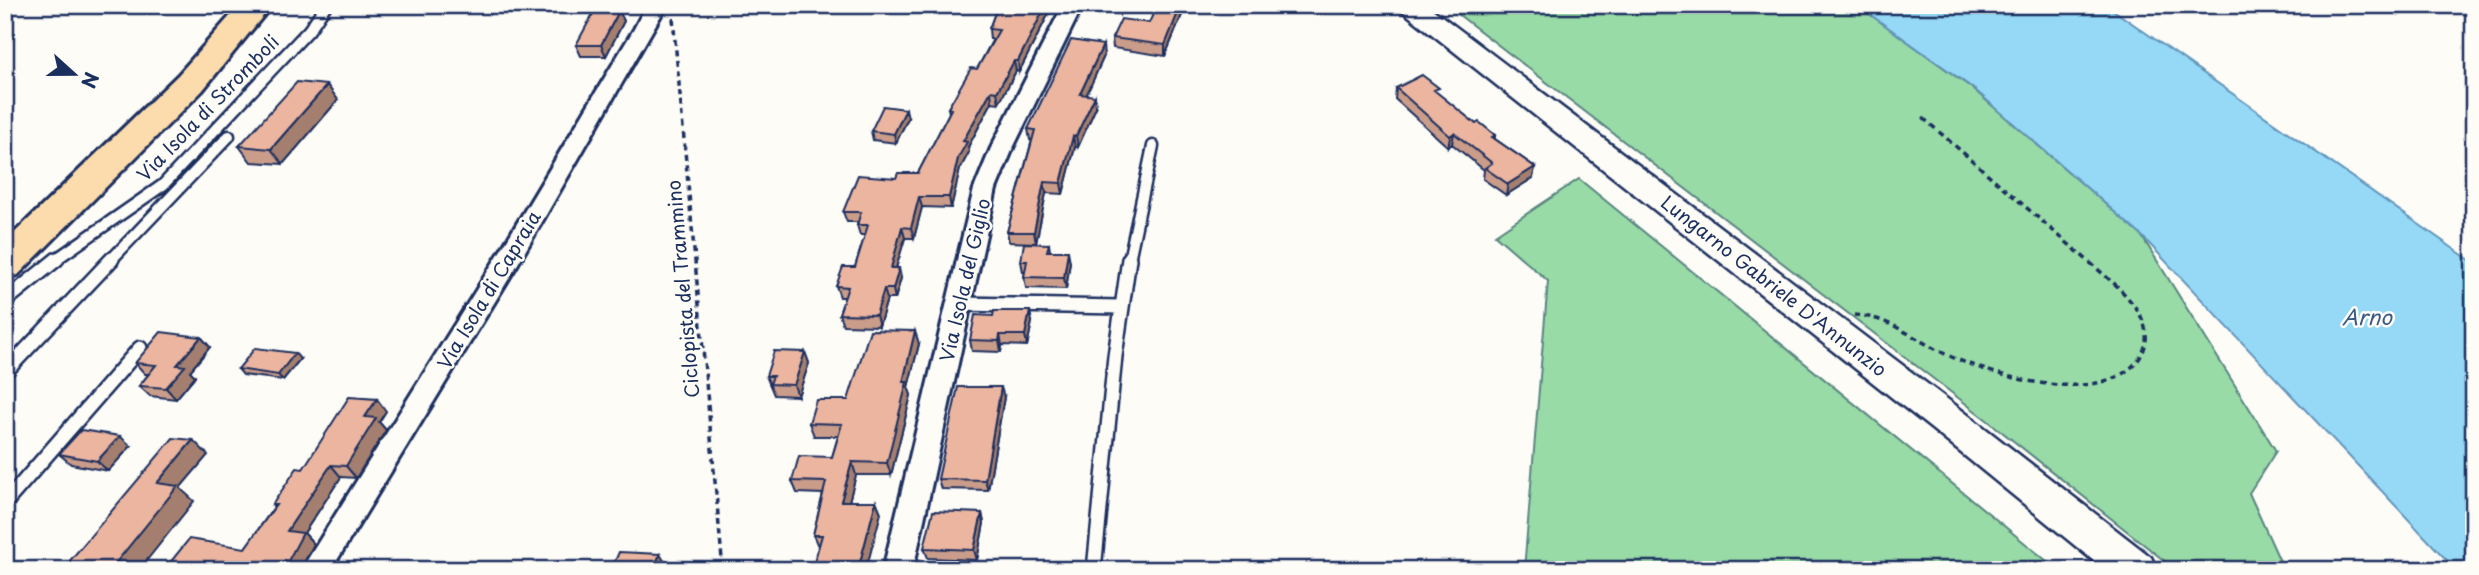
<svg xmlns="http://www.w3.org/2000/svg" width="2479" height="575" viewBox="0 0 2479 575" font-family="'Playpen Sans',sans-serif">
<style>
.green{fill:#98dba6;stroke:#5a8582;stroke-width:2}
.water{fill:#95d9f7;stroke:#6495ba;stroke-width:2}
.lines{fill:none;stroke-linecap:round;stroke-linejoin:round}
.lane-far1-casing{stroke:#1b2f5e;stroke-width:15}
.lane-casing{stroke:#1b2f5e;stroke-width:18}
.street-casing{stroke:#1b2f5e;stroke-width:6}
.secondary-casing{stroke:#1b2f5e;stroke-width:5}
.highway-casing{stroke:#1b2f5e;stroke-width:6}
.path{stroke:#1b2f5e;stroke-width:3.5;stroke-dasharray:6 4.5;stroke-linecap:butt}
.lane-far1{stroke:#fdfcf7;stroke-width:10}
.lane{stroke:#fdfcf7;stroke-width:13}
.street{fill:#fdfcf7;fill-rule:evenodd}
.secondary{fill:#fdfcf7;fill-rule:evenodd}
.highway{fill:#fcdcac;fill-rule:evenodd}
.wall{fill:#ca9c8a;stroke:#1b2f5e;stroke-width:2}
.shaded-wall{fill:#a47f70;stroke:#1b2f5e;stroke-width:2}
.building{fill:#ebb5a0;stroke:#1b2f5e;stroke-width:2}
.labels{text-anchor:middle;stroke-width:5;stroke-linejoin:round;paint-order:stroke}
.street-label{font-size:19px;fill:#1b2f5e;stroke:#fdfcf7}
.water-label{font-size:21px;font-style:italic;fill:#3a5a84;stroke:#fdfcf7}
</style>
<rect width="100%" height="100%" fill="#fdfcf7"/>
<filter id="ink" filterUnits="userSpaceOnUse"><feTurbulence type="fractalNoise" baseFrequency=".0143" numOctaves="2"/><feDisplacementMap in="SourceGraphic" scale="14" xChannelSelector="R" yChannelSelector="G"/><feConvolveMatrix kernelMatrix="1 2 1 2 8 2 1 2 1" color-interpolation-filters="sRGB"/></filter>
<g filter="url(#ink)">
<path class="green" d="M1446 5H1857L1973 89 2141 235 2276 451 2249 493 2284 570H2176L1987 420Z
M1579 179 2058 570H1524L1548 281 1495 235Z"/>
<path class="water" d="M1857 5H2106L2474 263V570H2456L2141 235 1974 89Z"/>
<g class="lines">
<g class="lane-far1-casing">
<path id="lane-far1" d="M55 260 163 185 309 30 326 5
M111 260 229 136
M1129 260 1153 146"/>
</g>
<g class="lane-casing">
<path id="lane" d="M5 301 57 259
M960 304 1121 307
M5 372 112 259
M5 503 140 348
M1094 570 1115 356 1129 259"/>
</g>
<g class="street-casing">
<path id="street" d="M643 5H663L664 10 516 267 331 570H301L498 255 634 29 644 10Z
M1063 5H1083L1013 148 996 189 913 570H883L974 189 991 148Z"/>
</g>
<g class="secondary-casing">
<path id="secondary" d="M1395 5H1427L1959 408 2151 557 2157 570H2105L1933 430Z"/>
</g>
<g class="highway-casing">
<path id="highway" d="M240 5H272L202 91 18 275 5 279V242L178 75Z"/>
</g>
<path class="path" d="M673 18 723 570
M1854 315C1889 317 1911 337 1941 352 1986 374 2075 401 2122 374 2134 367 2144 356 2146 341 2148 319 2132 302 2117 286L1923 118"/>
<use href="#lane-far1" class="lane-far1"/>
<use href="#lane" class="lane"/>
<use href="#street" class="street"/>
<use href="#secondary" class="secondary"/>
<use href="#highway" class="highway"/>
</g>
<path class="wall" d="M998 5H1053L1019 72 1016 71 999 103 992 102 968 147 969 152 960 169 951 208 922 207 914 238H905L896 268 901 278 895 299H887L879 326 843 325 839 314 845 297H840L836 286 855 267 865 235H860L857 225 858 222H847L843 212 896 178 918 173 949 113 948 108 977 69 993 39H990L989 29Z
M1091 5H1125L1120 14 1092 10Z
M1186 5 1165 56 1113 48 1112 38 1149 23Z
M619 11 624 21 606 56H581L576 45Z
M1104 56 1086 95 1096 107 1078 147H1075L1063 194 1046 193 1036 243 1009 242 1007 232 1032 140H1030L1028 129Z
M327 85 338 100 283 164 251 162 239 146Z
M1396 88 1438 94 1476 124 1495 135V139L1535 167 1533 178 1506 195 1483 179 1484 170 1452 144 1448 147 1395 99Z
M908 118 896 143 873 140 871 131Z
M1049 244 1050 251 1070 262 1066 289 1026 288 1024 277 1025 272H1023L1021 261Z
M1032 322 1027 346 1002 345 1001 352 972 351 970 340Z
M201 337 210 347 190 371 195 376 176 399 150 396 139 386 149 374H145L135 363Z
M919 344 908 387 911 395 891 475H856L849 501H876L881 513 818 546 813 535 823 494 797 493 792 481 832 457 838 436H814L809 423 848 400Z
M805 352 809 363 798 396 774 395 766 376Z
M300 359 283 380 243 375 238 369Z
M1004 397 988 490 941 489 938 479Z
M386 411 379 422 386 430 356 478 341 477 304 533 314 544 300 570H164L245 548 274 507 272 505 303 469Z
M131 446 108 471 71 464 59 454Z
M982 513 984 523 977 560 928 558 924 548Z"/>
<path class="shaded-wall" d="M1046 5H1053L1019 72 1018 61Z
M1120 5H1125L1120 14Z
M1181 5H1186L1165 56V45Z
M619 11 624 21 606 56 601 45Z
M1103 45 1104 56 1082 105 1080 94Z
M1014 61 1016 71 999 103 997 92Z
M327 85 338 100 283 164 271 149Z
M991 91 992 102 968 147 969 152 960 169 951 208 949 197 958 158 963 141Z
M1095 96 1096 107 1078 147 1076 136Z
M906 109 908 118 896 143 894 134Z
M1454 133 1452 144 1448 147 1450 136Z
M1073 136 1075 147 1063 194 1061 183Z
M1535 167 1533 178 1506 195 1508 184Z
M1044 182 1046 193 1036 243 1034 232Z
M919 197 922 207 914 238 911 228Z
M902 227 905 238 893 278 891 268Z
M1068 251 1070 262 1066 289 1064 278Z
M899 268 901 278 895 299 893 289Z
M884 289 887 299 879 326 876 315Z
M1030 311 1032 322 1027 346 1025 335Z
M915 331 919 344 908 387 911 395 891 475 887 463 903 382Z
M1000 335 1002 345 1001 352 999 341Z
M201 337 210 347 190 371 195 376 176 399 166 388 177 365Z
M805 352 809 363 798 396 794 385Z
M295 353 300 359 283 380 278 375Z
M1001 387 1004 397 988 490 985 480Z
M377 399 386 411 379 422 386 430 356 478 346 466 365 417Z
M120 436 131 446 108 471 97 461Z
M193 440 208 455 180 488 194 501 139 570H110L157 483Z
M852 462 856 475 846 513 841 501Z
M331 465 341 477 304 533 314 544 300 570H297L288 561 287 531Z
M876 501 881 513 866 570H858Z
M982 513 984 523 977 560 974 550Z
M660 554 666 564 664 570H653Z
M285 560 294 570H279Z"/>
<path class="building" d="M998 5H1046L1018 61H1014L997 92 991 91 963 141 967 142 958 158 949 197H919L911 228 902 227 891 268H899L893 289H884L876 315 839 314 848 287 836 286 843 267H855L868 225H857L861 212H843L858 175 896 178 898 173H918L951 109 948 108 971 68 977 69 999 30 989 29Z
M1157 5H1181L1165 45 1112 38 1121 19 1149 23Z
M595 10 619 11 601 45H576Z
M1071 40 1103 45 1080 94 1095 96 1076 136H1073L1061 183 1044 182 1034 232H1007L1035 130 1028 129Z
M1422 75 1439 88 1434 90 1476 124 1479 122 1495 135 1492 137 1535 167 1508 184 1485 168 1492 163 1454 133 1450 136 1396 88Z
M297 82 327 85 271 149 239 146Z
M883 106 906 109 894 134 871 131Z
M1024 243 1049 244 1047 251H1068L1064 278 1024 277 1027 261H1021Z
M994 311H1030L1025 335H1000L999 341 970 340 975 315 993 316Z
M870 330 915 331 903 382H907L887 463 852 462 841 501H876L858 570H812L822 535H813L826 482 792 481 799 456 832 457 842 424 809 423 816 400H848Z
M161 332 201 337 177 365 185 366 166 388 139 386 156 365 135 363Z
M255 348 295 353 278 375 238 369Z
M774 351 805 352 794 385 770 384 773 376H766Z
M958 387H1001L985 480 938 479Z
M349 397 377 399 365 417 376 418 346 466 331 465 287 531 303 533 288 561 285 560 279 570H164L189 539 245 548 276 505H272L297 468 303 469Z
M81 430 120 436 97 461 59 454Z
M173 438 193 440 157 483 178 486 110 570H62Z
M933 511 982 513 974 550 924 548Z
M619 552 660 554 653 570H611Z"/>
</g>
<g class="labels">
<g class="street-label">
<text transform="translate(208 108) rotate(-46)" y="7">Via Isola di Stromboli</text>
<text transform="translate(965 280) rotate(-77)" y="7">Via Isola del Giglio</text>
<text transform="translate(1774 286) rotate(38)" y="7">Lungarno Gabriele D'Annunzio</text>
<text transform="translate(683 289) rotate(-95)" y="7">Ciclopista del Trammino</text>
<text transform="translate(489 290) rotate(-59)" y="7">Via Isola di Capraia</text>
</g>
<g class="water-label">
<text x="2367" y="325">Arno</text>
</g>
</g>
<rect width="2479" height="575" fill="none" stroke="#fdfcf7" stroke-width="28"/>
<rect x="14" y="14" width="2451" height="547" fill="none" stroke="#1b2f5e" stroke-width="2.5" filter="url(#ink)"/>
<g transform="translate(74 74) rotate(111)" stroke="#fdfcf7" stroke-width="5" paint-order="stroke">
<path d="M0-5L12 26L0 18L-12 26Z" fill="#1b2f5e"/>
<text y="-10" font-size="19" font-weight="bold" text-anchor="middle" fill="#1b2f5e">N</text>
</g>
</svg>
